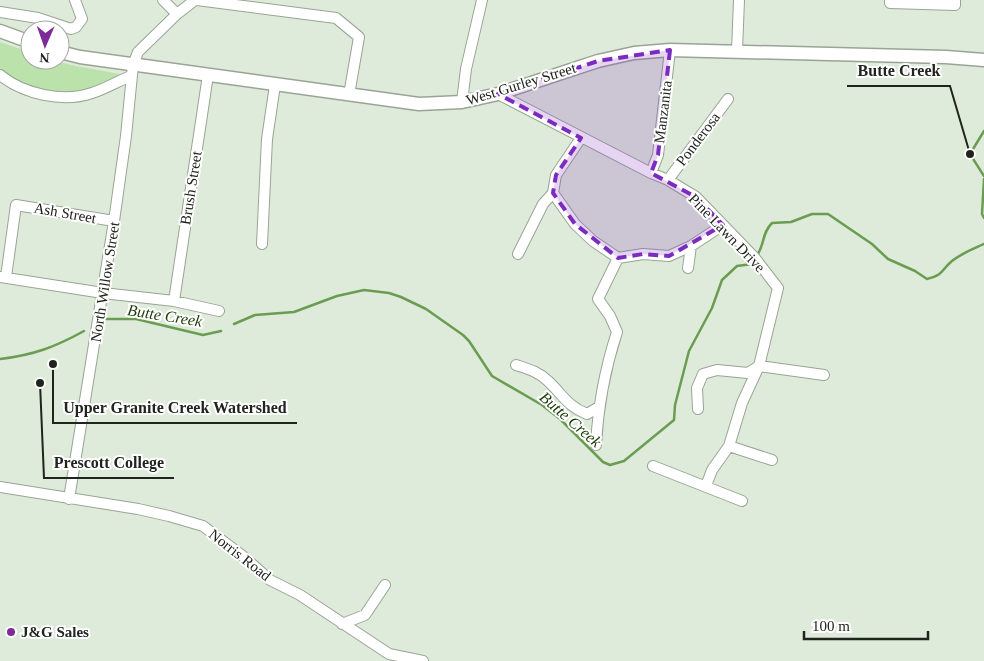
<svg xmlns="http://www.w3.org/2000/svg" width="984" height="661" viewBox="0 0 984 661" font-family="'Times New Roman',serif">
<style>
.green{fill:#bce2ab}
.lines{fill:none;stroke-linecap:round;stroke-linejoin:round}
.stream{stroke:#6a9c52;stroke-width:2.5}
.minor-casing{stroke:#99a495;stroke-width:12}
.major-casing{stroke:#99a495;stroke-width:15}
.minor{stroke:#fff;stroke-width:10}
.major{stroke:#fff;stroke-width:12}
.marked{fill:#7b2cbf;fill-opacity:0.2;stroke:#7b2cbf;stroke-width:4;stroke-dasharray:10 6;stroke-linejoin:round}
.poi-dot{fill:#7e2b9a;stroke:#fff;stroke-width:2}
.labels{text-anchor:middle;stroke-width:4;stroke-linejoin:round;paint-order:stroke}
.street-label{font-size:15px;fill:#20241e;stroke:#fff}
.poi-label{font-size:15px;font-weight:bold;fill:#20241e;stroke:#fff;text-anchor:start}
.water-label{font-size:16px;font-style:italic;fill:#1a3b05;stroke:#fff}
.leader{fill:none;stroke:#20241e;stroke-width:2}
.callout-dot{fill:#20241e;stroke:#fff;stroke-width:2}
.callout-label{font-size:16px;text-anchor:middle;font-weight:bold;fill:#20241e;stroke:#fff;stroke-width:4;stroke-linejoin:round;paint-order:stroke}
</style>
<rect width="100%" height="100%" fill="#dfebda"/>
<path class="green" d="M0 42 30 52V60H51L76 66 131 76 62 97 0 75Z"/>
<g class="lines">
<path class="stream" d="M984 131 970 154 984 176
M984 179 982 214 984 218
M758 254C765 242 762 233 772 223L791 222 812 214H828L872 244 888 259 915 271 927 279C945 274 940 271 952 261 962 253 973 249 984 244
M104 319H136L203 335 221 331
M234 324 255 315 294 312 337 296 364 290 389 293 401 297 426 309 463 335 469 341 492 376 542 405 560 419 603 462 610 465 624 461 674 420 675 405 689 351 712 308 722 280 737 266 752 264
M0 359C34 355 55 347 84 331"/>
<g class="minor-casing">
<path id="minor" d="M163 0 177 14
M197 0 336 18 359 37 349 95
M890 0V3L955 5V0
M0 12 38 18 71 29 76 27 82 19 75 0
M737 51 739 0
M0 75C23 94 63 103 92 93 105 89 118 81 131 76
M498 94 651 173 668 180 696 197 754 257 778 288 759 366 742 403 729 446 712 470 706 486
M462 102 466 69 482 0
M581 138 556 175 553 193 575 224 593 241 618 258 643 254 669 256 691 246 723 225
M651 173 658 155 670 50
M668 180 728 99
M262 244 267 139 275 85
M518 254 543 204 553 193
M688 268 691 246
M0 277 103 293 174 301 219 311
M6 277 16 205 114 221
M174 301 208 75
M516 365C528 369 539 372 548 381 563 395 567 406 587 414L599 407
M698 409 697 388 703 374 717 370 748 373 759 366 824 375
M596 445C598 406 605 369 617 332L610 316 598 299 618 258
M729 446 772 460
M653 466 742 501
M0 487 138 509 169 516 203 526 244 557 270 580 300 595 389 654 423 661
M69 499 114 221 126 136 133 65 138 52 177 14 195 0
M342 624 365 615 385 585"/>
</g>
<g class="major-casing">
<path id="major" d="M0 31 30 42
M60 52 80 57 419 104 462 102 498 94 598 61 634 53 670 50 946 57 984 60"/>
</g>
<use href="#minor" class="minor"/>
<use href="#major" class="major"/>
</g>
<path class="marked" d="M670 50 658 155 651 173 696 197 723 225 669 256 643 254 618 258 575 224 553 193 556 175 581 138 498 94 598 61Z"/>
<circle class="poi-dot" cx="11" cy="632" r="5"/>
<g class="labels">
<g class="street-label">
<text transform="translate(521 84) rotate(-17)" y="5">West Gurley Street</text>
<text transform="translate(663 112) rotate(-83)" y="5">Manzanita</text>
<text transform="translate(698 139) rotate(-53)" y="5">Ponderosa</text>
<text transform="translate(191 188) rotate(-81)" y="5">Brush Street</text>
<text transform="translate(65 213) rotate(10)" y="5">Ash Street</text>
<text transform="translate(727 233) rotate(46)" y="5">Pine Lawn Drive</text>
<text transform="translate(105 282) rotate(-81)" y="5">North Willow Street</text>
<text transform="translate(240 555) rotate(38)" y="5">Norris Road</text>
</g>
<g class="poi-label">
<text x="21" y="637">J&amp;G Sales</text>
</g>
<g class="water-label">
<text transform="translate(165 315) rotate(9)" y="6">Butte Creek</text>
<text transform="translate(571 419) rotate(41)" y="6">Butte Creek</text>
</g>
</g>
<path class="leader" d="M970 154L950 86H847M53 364L53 423H297M40 383L44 478H174"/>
<g class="callout-dot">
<circle cx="970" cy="154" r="5"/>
<circle cx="53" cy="364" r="5"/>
<circle cx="40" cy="383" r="5"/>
</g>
<g class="callout-label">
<text x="899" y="76">Butte Creek</text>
<text x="175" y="413">Upper Granite Creek Watershed</text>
<text x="109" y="468">Prescott College</text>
</g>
<g transform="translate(45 45) rotate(182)"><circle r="24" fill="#ffffff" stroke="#a6a7a5"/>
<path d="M0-4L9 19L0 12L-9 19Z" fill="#7e2b9a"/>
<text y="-8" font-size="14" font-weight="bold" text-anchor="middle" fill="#20241e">N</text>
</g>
<path d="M804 631v8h124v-8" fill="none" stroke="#20241e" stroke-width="2.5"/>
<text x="812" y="631" font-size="15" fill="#20241e" stroke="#ffffff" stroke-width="4" paint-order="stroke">100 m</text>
</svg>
